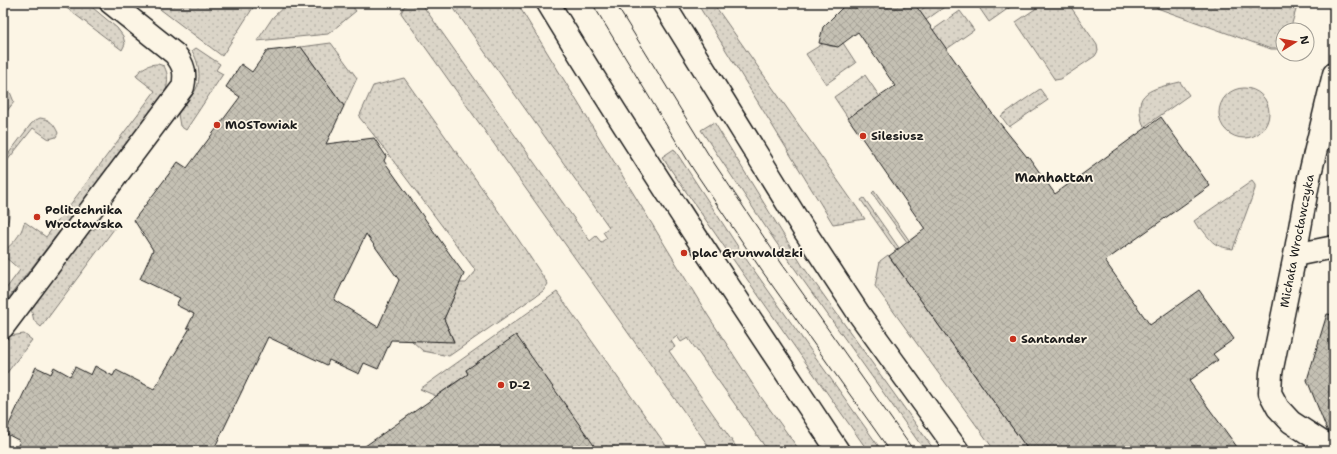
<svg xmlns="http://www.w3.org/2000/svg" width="1337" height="454" viewBox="0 0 1337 454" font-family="'Shantell Sans',sans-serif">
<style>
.grass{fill:url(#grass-dots);stroke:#7c7872}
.building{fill:url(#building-cross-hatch);stroke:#1c1c1c;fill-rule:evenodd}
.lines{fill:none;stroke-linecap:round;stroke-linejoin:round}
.minor-casing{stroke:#1c1c1c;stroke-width:25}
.major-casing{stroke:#1c1c1c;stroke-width:25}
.minor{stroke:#fcf5e5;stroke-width:22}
.major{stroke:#fcf5e5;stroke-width:22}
.tram{stroke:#1c1c1c;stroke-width:1}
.poi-dot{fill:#c8321e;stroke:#fcf5e5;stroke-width:1.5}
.labels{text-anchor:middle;stroke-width:3.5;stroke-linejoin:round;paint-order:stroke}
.poi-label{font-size:12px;font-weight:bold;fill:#1c1c1c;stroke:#fcf5e5;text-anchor:start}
.street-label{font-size:12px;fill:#1c1c1c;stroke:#fcf5e5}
.neighbourhood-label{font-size:13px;font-weight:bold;fill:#1c1c1c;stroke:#fcf5e5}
</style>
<defs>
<pattern id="grass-dots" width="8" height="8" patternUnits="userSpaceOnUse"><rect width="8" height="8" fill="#dbd5c8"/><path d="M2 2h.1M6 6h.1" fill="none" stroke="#bbb6ab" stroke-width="1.8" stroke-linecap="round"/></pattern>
<pattern id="building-cross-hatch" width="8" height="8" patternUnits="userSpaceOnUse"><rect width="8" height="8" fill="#c4c0b3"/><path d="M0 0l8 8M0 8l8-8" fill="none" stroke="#a8a499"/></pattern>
</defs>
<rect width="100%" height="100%" fill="#fcf5e5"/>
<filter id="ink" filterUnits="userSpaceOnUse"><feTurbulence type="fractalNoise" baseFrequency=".025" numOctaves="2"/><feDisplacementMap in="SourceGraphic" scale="8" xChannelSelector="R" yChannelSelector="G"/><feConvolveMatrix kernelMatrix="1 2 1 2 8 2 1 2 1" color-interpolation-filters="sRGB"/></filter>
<g filter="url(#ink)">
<path class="grass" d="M60 3H87L117 28 123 36 125 44 122 50Z
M152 3H256L222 56Z
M288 3H350L356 11 328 34 257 41 273 17Z
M406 3H421L590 241 596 236 601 242 607 238 603 232 609 227 450 3H517L707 314 761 397 800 451H768L688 338 681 342 677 336 671 341 675 347 669 351 739 451H712L401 13Z
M699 3H713L865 219 833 224 700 8Z
M931 3H950L902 37 895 28Z
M976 3H1016L989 22Z
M1044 3H1068L1097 45 1098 51 1095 56 1061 79 1055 80 1016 22Z
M1154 3H1298L1290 30H1283V47L1277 49H1271L1157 8Z
M960 11 974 30 898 83 884 64Z
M331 43 357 78 344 106 301 47Z
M824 43C830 47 836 48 843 43L856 63 826 84 806 54Z
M196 48 220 64 216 70 223 74 186 130 180 126 178 114C183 107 190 99 195 91 202 80 199 62 192 51Z
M158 64 164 66C169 75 168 84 165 94L3 305V293L20 270 4 256 3 252C12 244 21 236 24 223L25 222 46 237 155 91 137 77 136 75C142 68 148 64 158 64Z
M865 75 880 97 848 118 834 97Z
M404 78 518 239 548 284 543 291 449 356 423 351 411 340 454 341 444 319 460 283H466L476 271 373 134 359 117 373 86Z
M1180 82 1189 95 1144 127C1130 91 1152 89 1180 82Z
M3 86 10 92 14 102 3 116Z
M1219 113a25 25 0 1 1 50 0a25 25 0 1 1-50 0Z
M1040 89 1048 100 1009 127 1001 116Z
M40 118C50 119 54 124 58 133L56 137 49 139 33 128 3 166V161L31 124 36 120Z
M714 122 802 265 935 451H925L775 241 701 130Z
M674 149 746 259 882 451H868L737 265 662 157Z
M1252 181 1255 185V189L1233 249C1213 246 1213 243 1201 228L1199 229 1194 221Z
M874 191 909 240 907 242 872 193Z
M864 198 899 248 896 250 861 200Z
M3 205 9 210C10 218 7 225 3 232Z
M112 222 114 229 41 327 34 321 31 308 89 231Z
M888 255 1029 451H995L875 286 880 261Z
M557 292 670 451H598L466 370 468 374 436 396 420 389Z
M24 334 32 340 3 378V344L9 336Z"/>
<path class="building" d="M839 3H914L994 116 1027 157 1028 156 1055 194 1161 117 1210 186 1105 261 1150 325 1199 290 1234 339 1213 354 1218 360 1189 381 1240 451H1029L889 256 925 229 848 118 895 86 858 32 838 47 819 43 823 27 842 8Z
M301 47 344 106 326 144 374 138 386 156 384 161 464 274 444 319 454 342 391 340 378 369 364 363 359 374 329 360 327 365 268 337 213 451H15L20 441 5 433 36 367 51 374 54 367 70 376 75 367 91 375 95 366 113 376 116 370 154 389 190 328H187L194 314 176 305 180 298 140 279 153 250 134 220 178 162 187 168 240 97 226 87 241 64 252 72 267 51ZM366 234 399 280 378 327 334 300Z
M1327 314 1334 315V435L1327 430 1307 380Z
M516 335 598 451H358L468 374 466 370Z"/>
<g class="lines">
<g class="minor-casing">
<path id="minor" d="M1334 74 1309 178 1295 255 1271 373 1270 393 1278 408 1291 422 1334 450
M1295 255 1334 247
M3 327 183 87C186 73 184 65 175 54L111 3"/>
</g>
<g class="major-casing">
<path id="major" d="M548 3C640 155 740 303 838 451
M663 3 802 227 859 314 958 451"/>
</g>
<use href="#minor" class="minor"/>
<use href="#major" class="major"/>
<path class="tram" d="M592 3 693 169 762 271 890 451
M615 3 710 157 782 264 914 451"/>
</g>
</g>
<g class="poi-dot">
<circle cx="217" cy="125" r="4"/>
<circle cx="863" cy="136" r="4"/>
<circle cx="37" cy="217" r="4"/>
<circle cx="684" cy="253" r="4"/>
<circle cx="1013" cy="339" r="4"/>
<circle cx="501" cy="385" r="4"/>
</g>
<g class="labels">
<g class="poi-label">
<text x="225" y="129">MOSTowiak</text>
<text x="871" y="140">Silesiusz</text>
<text x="45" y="214">Politechnika<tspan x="45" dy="14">Wrocławska</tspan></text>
<text x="692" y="257">plac Grunwaldzki</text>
<text x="1021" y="343">Santander</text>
<text x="509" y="389">D-2</text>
</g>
<g class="street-label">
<text transform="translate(1297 241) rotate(-79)" y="4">Michała Wrocławczyka</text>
</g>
<g class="neighbourhood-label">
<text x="1054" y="182">Manhattan</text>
</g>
</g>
<rect width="1337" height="454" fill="none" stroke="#fcf5e5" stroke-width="16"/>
<rect x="8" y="8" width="1321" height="438" fill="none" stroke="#1c1c1c" stroke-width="1.5" filter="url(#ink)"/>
<g transform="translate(1295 42) rotate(79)"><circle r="19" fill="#fcf5e5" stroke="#a29e95"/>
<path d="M0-3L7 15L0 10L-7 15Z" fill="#c8321e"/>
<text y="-6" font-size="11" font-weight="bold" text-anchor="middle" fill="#1c1c1c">N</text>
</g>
</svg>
